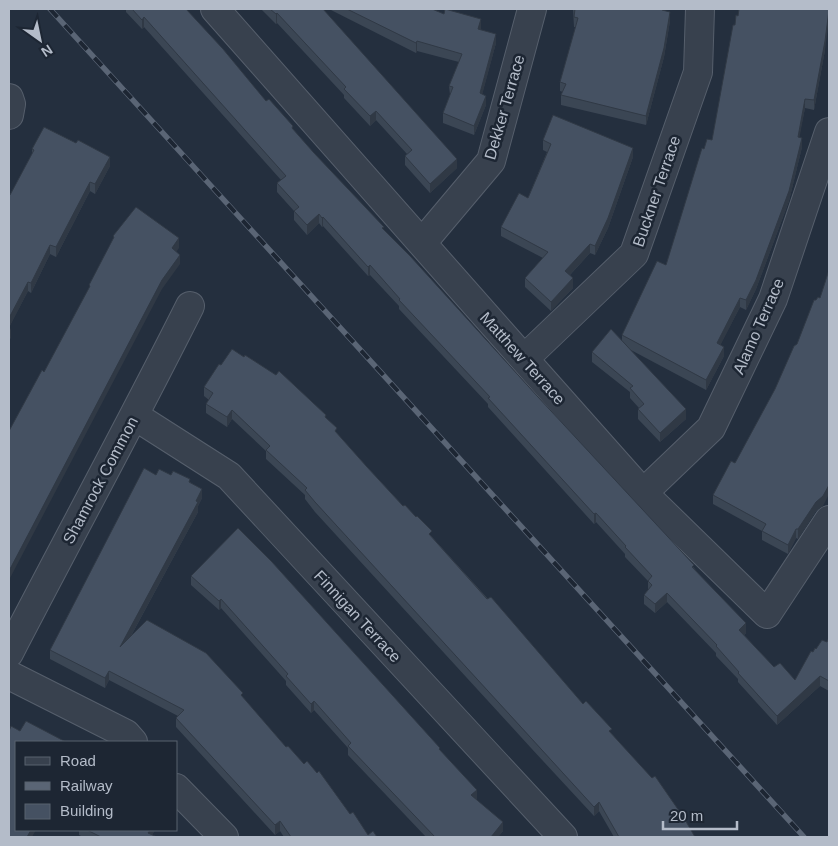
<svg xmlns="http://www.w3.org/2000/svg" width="838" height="846" viewBox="0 0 838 846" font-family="Helvetica,sans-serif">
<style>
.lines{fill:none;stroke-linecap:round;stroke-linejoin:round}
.street-casing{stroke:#565f6c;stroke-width:30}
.street{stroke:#38414e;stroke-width:28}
.rail-casing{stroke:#5a6575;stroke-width:5.5}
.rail{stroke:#1d2633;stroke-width:4;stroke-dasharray:11;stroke-linecap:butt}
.wall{fill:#3b4654}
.shaded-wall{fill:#303945}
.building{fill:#455162;stroke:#303945}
.labels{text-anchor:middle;stroke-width:5;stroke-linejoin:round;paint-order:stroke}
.street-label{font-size:16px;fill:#b4bcc9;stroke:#1d2633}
</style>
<rect width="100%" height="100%" fill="#242f3e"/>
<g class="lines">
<g class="street-casing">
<path id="street" d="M215 9 524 359 643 493 767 614 829 520
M9 98 11 104 9 115
M422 243 491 161 532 9
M524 359 634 254 698 72 700 9
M135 416 229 476 563 837
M643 493 711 428 773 299 829 132
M9 653C69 537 132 422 190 306
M9 675 126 734 133 742
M176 788 224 837"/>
</g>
<use href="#street" class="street"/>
<g class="rail-casing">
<path id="rail" d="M50 9 804 837"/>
</g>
<use href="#rail" class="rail"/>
</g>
<path class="wall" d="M126 9H186L266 101 694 568 746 633 744 635 774 667 795 680 813 652 827 642 829 637V691L820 686 777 725 738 682V679L716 656V653L667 602 655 613 644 604V595L648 590V581L625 557V554L596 522 594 524 488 407V404L399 309V306L370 275 368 276 323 226 322 227 319 223 307 235 294 220V211L277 192V183L281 180 144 27 142 29 126 12Z
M261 9H323L457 168 430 193 405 165V156L407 154 376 120 370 126 344 98V95L277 23 276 24Z
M329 9H432L444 14 481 28 480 30 496 43 482 94 486 105 474 135 443 123V113L450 95 449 86 459 62 417 51 416 53Z
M573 9H664V10L670 21 664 57 646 125 561 105V95L563 92 560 91V82L576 27H574Z
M738 16 825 50 814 110 805 108 799 137 802 147 789 201 756 289 746 310 740 307 720 345 724 356 706 390 629 349 686 419 660 442 638 419V409L639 408 630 398V392L592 362V352L622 341V335L666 265 704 149 712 140 735 25Z
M543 140 633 157 608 228 595 255 590 253 570 275 573 288 551 311 525 287V278L543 258 501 236V227L528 198 547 152 543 150Z
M32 149 110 166 95 194 90 191 56 257 50 254 31 293 28 291 9 327 11 337 9 341 10 195 32 154Z
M204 387 326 418 337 434 367 467 432 537 583 704 612 734 695 837H614L599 811 594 816 531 748 315 512 305 499V495L266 459V451L232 419 227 427 206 413V404L209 400 204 396Z
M171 475 190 482 202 498 198 506V512L131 636 243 698 286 747 368 835 377 837H284L280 831 275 835 176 727V718L178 716 109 680 105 688 50 659V650Z
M713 495 823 506 816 511 798 539 796 538 788 554 762 540V531L713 504Z
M191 576 440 750 477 800 503 831 498 837H426L348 755V748L314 710 311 713 286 685V681L221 608 219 610 191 585Z
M77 830H155L152 835 157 837H83L79 835V831Z"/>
<path class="shaded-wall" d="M829 10V20L825 50 814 110V100Z
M670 12V21L664 57 646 125V116Z
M277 13V23L276 24V14Z
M144 17V27L142 29V20Z
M481 19V28L478 39V29Z
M496 34V43L480 103V93Z
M417 41V51L416 53V43Z
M486 96V105L474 135V126Z
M805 99V108L798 146V137Z
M376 111V120L370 126V116Z
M802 138V147L789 201 756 289 746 310V300Z
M633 148V157L608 228 595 255V246Z
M110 157V166L95 194V184Z
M457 159V168L430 193V184Z
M90 182V191L56 257V247Z
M319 214V223L307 235V225Z
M323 217V226L322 227V218Z
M179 238V248L172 258V248Z
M590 244V253L565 280V271Z
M50 245V254L31 293V283Z
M180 255V264L162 289 9 580V571L162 280Z
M370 265V275L368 276V267Z
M573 278V288L551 311V302Z
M28 282V291L9 328V318Z
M740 298V307L717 352V343Z
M11 328V337L9 341V332Z
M724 347V356L706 390V380Z
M686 409V419L660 442V433Z
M232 410V419L227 427V417Z
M829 485V494L823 506 816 511 798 539V529L816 502Z
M202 489V498L198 506V512L120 656V647Z
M596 513V522L594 524V514Z
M796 529V538L788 554V545Z
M667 593V602L655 613V604Z
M221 599V608L219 610V601Z
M746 623V633L739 639V630Z
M109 671V680L105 688V678Z
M820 676V686L777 725V716Z
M314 701V710L311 713V704Z
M477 790V800L471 805V795Z
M599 802V811L594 816V807Z
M280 821V831L275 835V825Z
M503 822V831L498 837H491Z
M31 830H36L32 837H27Z
M150 830H155L151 837 148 833Z"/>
<path class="building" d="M132 9H186L223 49 266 101 269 99 293 126 292 128 314 153 384 227 382 228 411 257 538 397 694 565 692 567 746 623 739 630 774 667 780 663 795 680 811 651 813 652 815 648 816 649 822 640 827 642 829 637V681L820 676 777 716 738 673 739 672 716 646 717 645 667 593 655 604 644 595 652 585 648 581 652 576 625 547 626 546 596 513 594 514 488 398 490 397 399 300 400 299 370 265 368 267 323 217 322 218 319 214 307 225 294 211 299 207 277 183 286 176 144 17 142 20Z
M270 9H323L457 159 430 184 405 156 412 150 376 111 370 116 344 89 346 87 277 13 276 14Z
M347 9H432L444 14 445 9 481 19 478 29 496 34 480 93 486 96 474 126 443 113 453 87 449 86 462 54 417 41 416 43Z
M575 9H662V10L670 12 664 48 646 116 561 95 566 84 560 82 578 18 574 17Z
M739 9H829V10L825 41 814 100 805 99 798 137 802 138 789 191 756 280 746 300 740 298 717 343 724 347 706 380 622 335 657 261 666 265 702 148 704 149 707 139 712 140 733 25H735L736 15 738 16Z
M553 115 633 148 608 218 595 246 590 244 565 271 573 278 551 302 525 278 548 252 501 227 519 193 528 198 551 144 543 140Z
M44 127 76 143 78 140 110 157 95 184 90 182 56 247 50 245 31 283 28 282 9 318V194L10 195 34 150 32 149Z
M136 207 179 238 172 248 180 255 162 280 9 571V431L42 370 44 372 90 286 89 285 114 237 113 236Z
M829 270V485L823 496 816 502 798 529H796L788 545 762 531 766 524 713 495 731 461 735 463 775 389 794 346 797 344 814 300H816L818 297 820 298Z
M611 329 686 409 660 433 638 409 644 404 630 388 633 386 592 352Z
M232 349 244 357 245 355 276 375 279 371 326 415 325 417 337 428 335 431 367 467 403 506 405 505 416 517 417 516 432 531 429 534 487 599 491 597 583 704 586 701 612 729 609 731 652 778 655 776 684 818 695 837H619L599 802 594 807 531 738 315 502 305 490 307 488 266 450 270 446 232 410 227 417 206 404 213 393 204 387 219 364 221 365Z
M144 468 156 475 159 469 171 475 173 471 190 479 189 482 202 489 196 501 198 502 120 647 147 620 206 653 243 693 241 695 286 747 288 746 304 764 307 761 317 773 319 771 350 814 353 812 368 835 373 831 377 837H291L280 821 275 825 176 718 184 710 109 671 105 678 50 650Z
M238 528 272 562 440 748 439 749 477 790 471 795 503 822 491 837H435L348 746 351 743 314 701 311 704 286 676 288 674 221 599 219 601 191 576Z
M26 721 66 742H16V830H31L27 837H9V731L11 726 20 731Z
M87 830H150L148 833 157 837H101Z"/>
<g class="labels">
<g class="street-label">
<text transform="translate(504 107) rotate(-74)" y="6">Dekker Terrace</text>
<text transform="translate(656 191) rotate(-71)" y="6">Buckner Terrace</text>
<text transform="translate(758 326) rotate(-66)" y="6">Alamo Terrace</text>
<text transform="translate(523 358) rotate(48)" y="6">Matthew Terrace</text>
<text transform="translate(100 480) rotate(-62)" y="6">Shamrock Common</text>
<text transform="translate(358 616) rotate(47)" y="6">Finnigan Terrace</text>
</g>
</g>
<rect width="838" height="846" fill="none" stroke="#b4bcc9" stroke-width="20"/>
<rect x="15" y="741" width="162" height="90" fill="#1d2633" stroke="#59626f"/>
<rect x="25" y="757" width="25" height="8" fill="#38414e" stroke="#59626f"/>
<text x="60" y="766" font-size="15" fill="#b4bcc9">Road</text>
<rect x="25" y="782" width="25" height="8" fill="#5a6575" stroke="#59626f"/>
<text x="60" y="791" font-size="15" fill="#b4bcc9">Railway</text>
<rect x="25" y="804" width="25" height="15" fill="#455162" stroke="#59626f"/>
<text x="60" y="816" font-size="15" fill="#b4bcc9">Building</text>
<g transform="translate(40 40) rotate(147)" stroke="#1d2633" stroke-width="4" paint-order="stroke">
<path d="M0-4L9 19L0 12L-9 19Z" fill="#b4bcc9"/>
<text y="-8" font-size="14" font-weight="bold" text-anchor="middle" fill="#b4bcc9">N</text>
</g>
<path d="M663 821v8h74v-8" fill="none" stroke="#b4bcc9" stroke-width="2.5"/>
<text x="670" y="821" font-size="15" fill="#b4bcc9" stroke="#1d2633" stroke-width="4" paint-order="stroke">20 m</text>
</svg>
